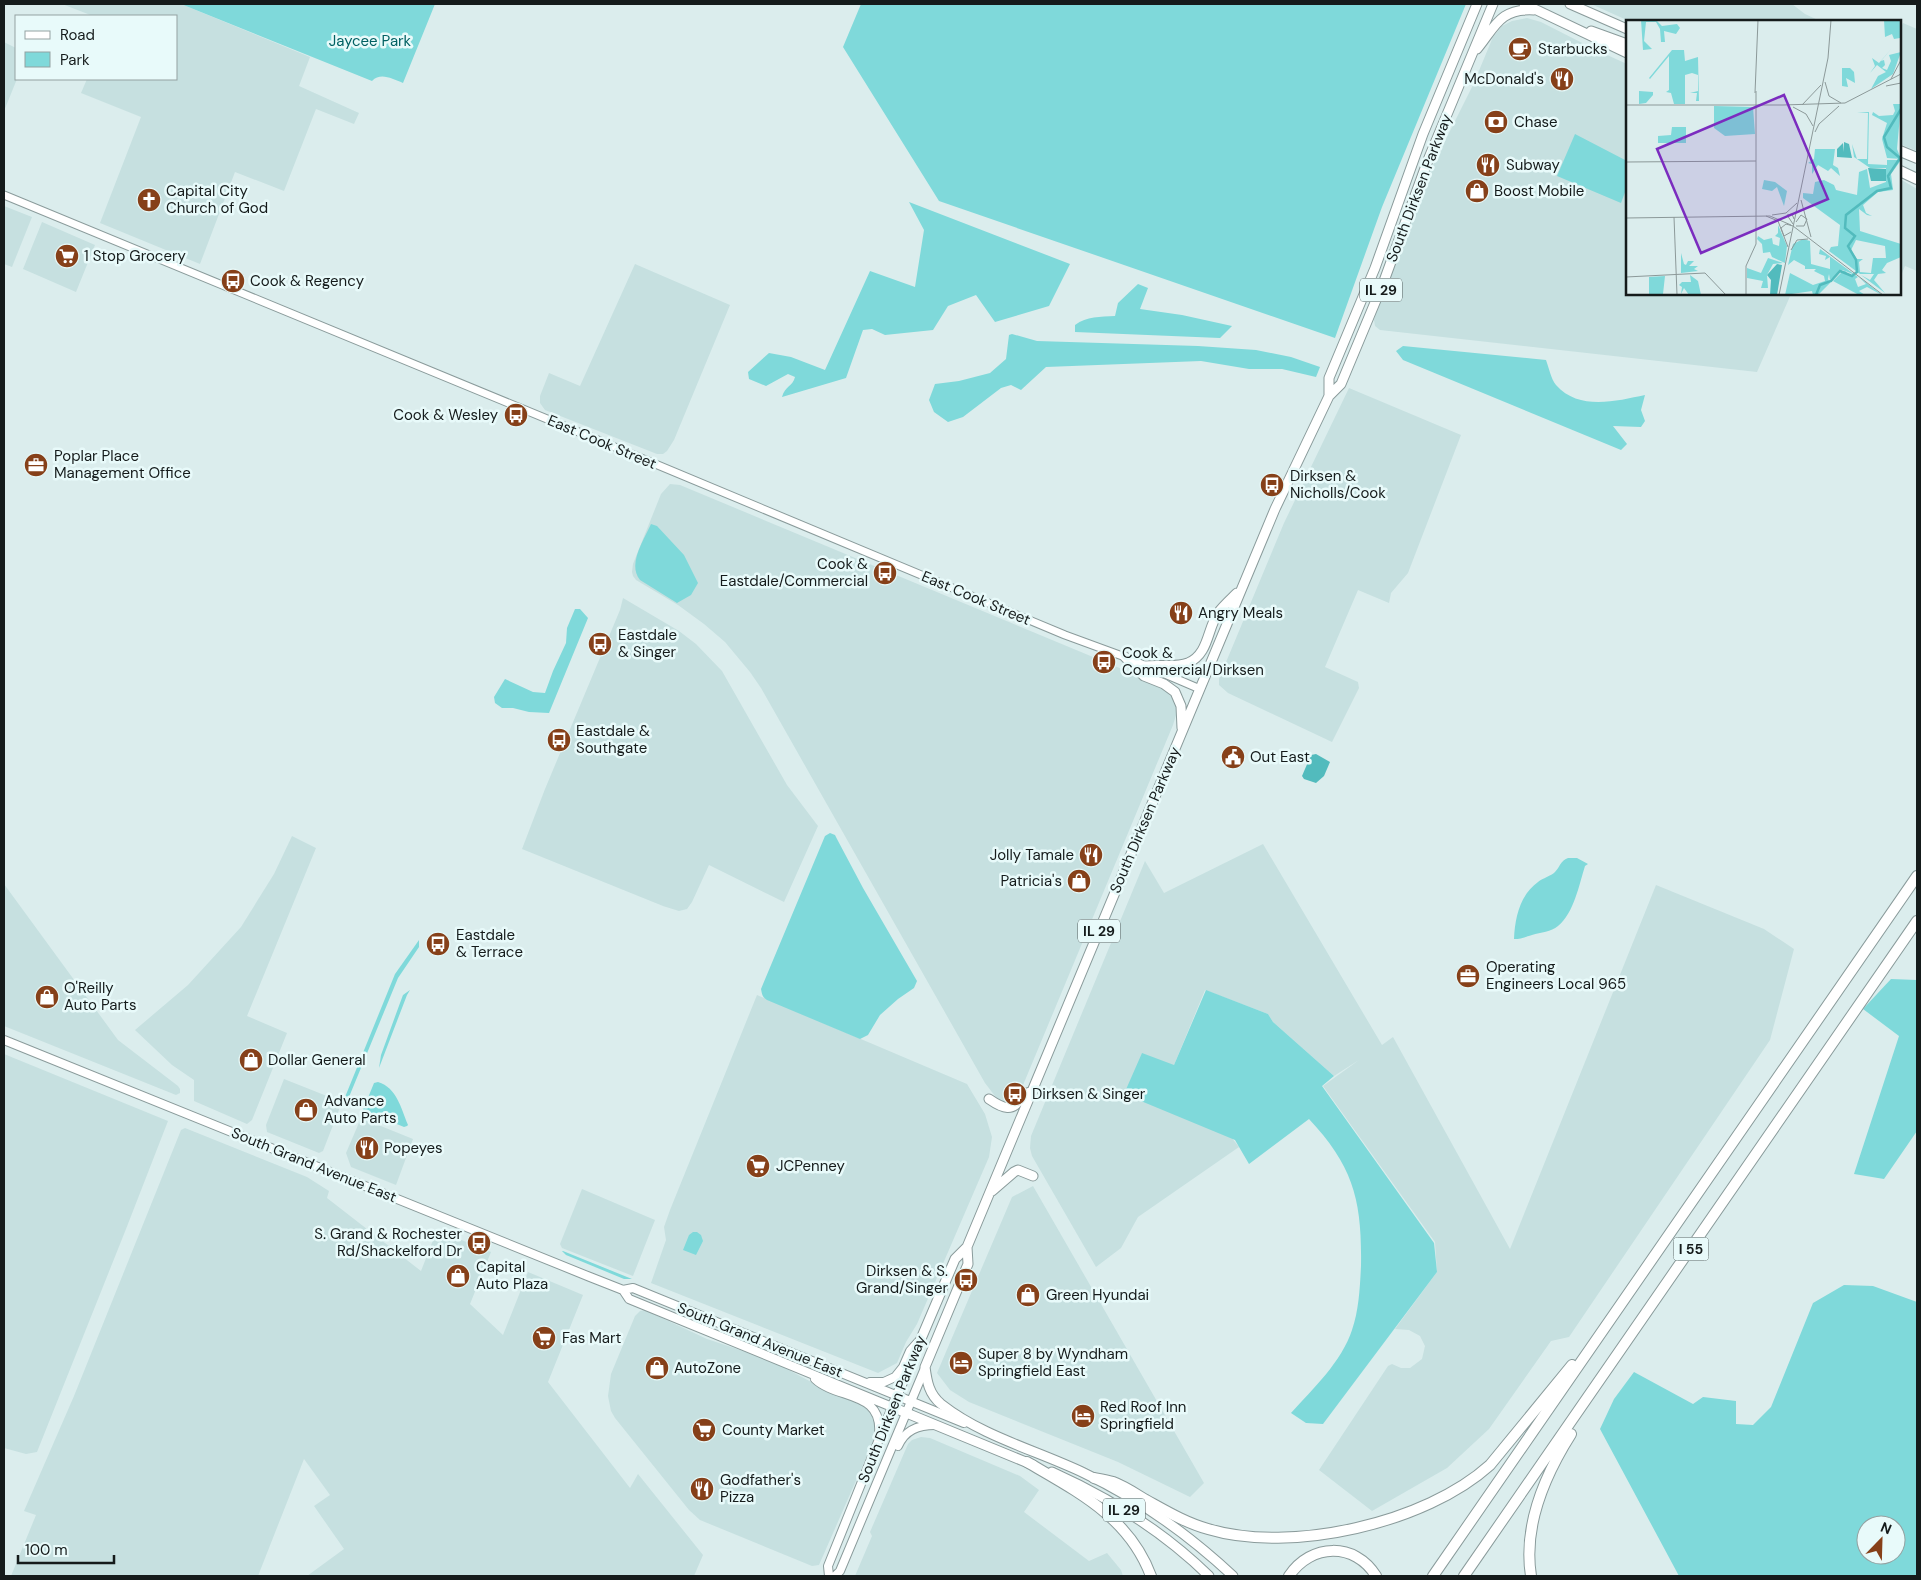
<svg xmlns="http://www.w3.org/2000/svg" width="1921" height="1580" viewBox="0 0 1921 1580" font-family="'DM Sans',sans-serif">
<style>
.built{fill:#c6e0e0}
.green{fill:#7fd9da;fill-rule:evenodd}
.water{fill:#52bbbd}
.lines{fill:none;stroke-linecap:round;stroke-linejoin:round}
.tertiary-casing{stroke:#8a9b9b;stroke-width:9}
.secondary-casing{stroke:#8a9b9b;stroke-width:10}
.primary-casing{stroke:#8a9b9b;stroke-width:11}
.motorway-casing{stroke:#8a9b9b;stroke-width:12}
.tertiary{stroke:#fff;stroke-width:7}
.secondary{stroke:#fff;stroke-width:8}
.primary{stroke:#fff;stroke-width:9}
.motorway{stroke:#fff;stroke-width:10}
.labels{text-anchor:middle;stroke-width:5;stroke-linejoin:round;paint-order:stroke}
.shield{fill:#e8fafa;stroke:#545e5e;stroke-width:1}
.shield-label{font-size:14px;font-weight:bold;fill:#151b1b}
.park-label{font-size:15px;fill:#026163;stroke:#e8fafa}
.poi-label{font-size:15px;fill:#151b1b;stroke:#e8fafa;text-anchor:start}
.street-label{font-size:15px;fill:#151b1b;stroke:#e8fafa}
.inset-river{fill:none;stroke:#52bbbd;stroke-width:2.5}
.inset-road{fill:none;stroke:#8c9999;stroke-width:1}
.view{fill:#7b2cbf;fill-opacity:0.15;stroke:#7b2cbf;stroke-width:2.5}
.inset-edge{fill:none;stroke:#151b1b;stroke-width:2.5}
</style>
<rect width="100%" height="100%" fill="#dbeded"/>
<path class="built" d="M62 4H181L310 57 299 86 359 113 354 124 316 109 284 191 235 172 200 264 100 223 141 117 81 93 87 79H176V16H93Z
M1591 4H1792L1805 14 1820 21H1629Z
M1527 18 1541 22 1596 50 1627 64V294H1791L1757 372 1380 330 1375 326 1374 320 1376 312 1431 169 1473 85 1493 37 1502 26 1512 21Z
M1903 23 1917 29V151L1900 144V30Z
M4 42 16 48 17 79 4 111Z
M1900 179 1917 189V271L1905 266 1900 278Z
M4 206 32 217 12 267 4 264Z
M42 222 95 245 76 292 23 269Z
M635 264 730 305 674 440 667 451 663 454H657L545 410 540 403V396L549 373 580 386Z
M1349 388 1461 435 1408 573 1391 593 1389 603 1358 590 1325 667 1358 682 1359 688 1332 742 1228 693 1219 685V679L1284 523Z
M670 484 680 485 1158 684 1166 688 1176 700 1177 712 1173 725 1021 1090 1014 1102 1007 1104 998 1100 985 1083 761 688 750 672 725 642 704 624 678 605 636 580 633 576 632 572 633 564 661 494Z
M623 598 679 631 696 644 722 671 787 785 818 826 784 902 709 865 692 902 687 909 679 911 663 906 522 849 545 789 620 610Z
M292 836 316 848 247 1016 287 1033 252 1120 247 1124 194 1101V1080L172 1065 135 1030 188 985 241 927 274 874Z
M1263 844 1382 1045 1393 1037 1510 1249 1656 885 1764 929 1794 949 1770 1040 1569 1337 1551 1341 1489 1429 1447 1468 1372 1511 1319 1470 1388 1366 1392 1364 1401 1368H1410L1422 1359 1425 1346 1420 1336 1409 1330 1395 1329 1437 1272 1435 1242 1323 1086 1359 1060 1334 1076 1273 1022 1268 1014 1205 990 1174 1065 1239 1147 1138 1217 1121 1248 1096 1267 1032 1156 1030 1148 1031 1136 1145 861 1164 893Z
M4 884 118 1040 178 1086 180 1089V1093L176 1095 4 1026Z
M757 995 967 1084 985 1114 992 1137 989 1157 917 1324 906 1342 897 1363 878 1373 651 1283 666 1240 664 1227 670 1210Z
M4 1054 168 1121 126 1229 37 1452 26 1454 4 1448Z
M284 1079 342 1102 323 1151 319 1153 267 1132 266 1125Z
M361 1118 413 1139 396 1185 351 1167 346 1153Z
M185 1128 307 1177 329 1191 327 1198 421 1271 437 1230 491 1252 470 1304 503 1335 528 1272 583 1295 548 1382 630 1488 638 1474 703 1555 694 1576H307L344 1549 314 1506 330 1495 304 1459 258 1576H11L36 1515 24 1511 74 1396 181 1130Z
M1033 1186 1204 1483 1190 1497 1118 1462 969 1402 950 1390 937 1373 1012 1197Z
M582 1189 655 1220 633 1276 562 1248 560 1244Z
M645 1310 707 1339 758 1356 783 1367 817 1385 861 1403 869 1410 876 1425V1435L819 1565 812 1566 700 1520 689 1510 615 1418 611 1411 608 1396 611 1374 635 1316 640 1311Z
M921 1437 930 1438 1020 1476 1039 1490 1024 1512 1089 1561 1107 1553 1121 1570 1123 1576H855L872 1536 870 1532 908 1444 912 1440Z"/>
<path class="green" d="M181 4H435L403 83C392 79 381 72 372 81Z
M861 4H1466L1382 207 1335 338 939 201 843 47Z
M1575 134 1627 161V187L1621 203 1557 176Z
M909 202 1070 264 1049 306 995 322 976 295 948 306 933 330 885 335 872 329 863 330 846 378 782 397C785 386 793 386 795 377L788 374 766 386 749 379 748 372 769 353 791 357 825 370 870 271 915 287 924 230Z
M1138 284 1148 288 1140 309 1182 315 1232 326 1220 338 1075 332V325C1087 316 1100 317 1115 316L1118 303Z
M1012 334 1037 341 1198 346 1256 350 1291 357 1320 367 1316 377 1282 369H1249L1201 361 1046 367 1021 390 1011 385 1001 388 963 417 948 422 934 412 929 400 935 384 959 381 990 373 1006 359 1009 335Z
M1403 346 1546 360C1549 368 1551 379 1556 385 1579 411 1616 401 1645 395L1641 410 1645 421 1641 427 1613 426 1627 444 1621 450 1403 360 1396 351Z
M651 524 657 526 684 555 698 583 691 595 677 603 640 580C627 564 644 540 651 524Z
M575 609H580L588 618 549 713 529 712 513 708H502L495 703 494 697 505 679 533 692 545 693 553 671 566 643 567 628Z
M830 833 835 835 837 839 863 888 917 981 914 988 898 999 880 1015 868 1035 860 1039 767 1000C762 997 762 994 761 989L825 836Z
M1568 858H1577L1588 864 1585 866C1579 885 1574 913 1558 926 1551 932 1541 932 1532 935 1525 937 1522 939 1514 939 1515 917 1520 895 1538 882 1543 878 1551 876 1555 872 1560 867 1560 861 1568 858Z
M419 940V947L398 978 349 1097 347 1101 343 1102 395 974Z
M1891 979 1917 980V1131L1884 1179 1854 1174 1899 1036 1863 1009Z
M410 990 407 995 379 1068 381 1055 400 1003 403 995Z
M1206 990 1268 1014 1273 1022 1334 1076 1322 1086 1434 1243 1437 1272 1323 1424 1306 1423 1291 1413C1313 1389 1342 1361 1352 1330 1359 1310 1360 1286 1361 1266 1362 1201 1354 1167 1309 1119L1249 1164 1235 1140 1124 1094 1142 1053 1174 1065Z
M378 1082C397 1088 401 1108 408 1125L407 1126 404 1127 363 1110 374 1083Z
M697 1232 701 1235 703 1241 696 1255 683 1250 689 1235 693 1232Z
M562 1251H563L632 1279H624L566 1255Z
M1844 1285 1873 1286 1917 1302V1576H1679L1600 1429 1614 1399 1634 1372 1693 1404 1703 1397 1736 1401V1424L1753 1425 1771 1407 1813 1303ZM1866 1525H1896V1555H1866Z"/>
<path class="water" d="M1316 754 1330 762 1324 776 1316 783 1304 779 1302 776 1311 755Z"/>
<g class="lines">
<g class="tertiary-casing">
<path id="tertiary" d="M4 195 581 433 1065 635 1125 657 1200 689"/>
</g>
<g class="secondary-casing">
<path id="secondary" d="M4 1040 590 1277 623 1290 629 1299 892 1407 828 1566 829 1576
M623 1290 633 1288 964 1423
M815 1379C837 1400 883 1390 879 1434
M870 1382H884L895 1377 903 1367 910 1351 918 1342
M898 1446C905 1430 918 1425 935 1425
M835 1576 840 1571 925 1368"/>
</g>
<g class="primary-casing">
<path id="primary" d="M1524 4 1627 53
M1570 4 1627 29
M1591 31 1627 44
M1477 49C1495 27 1500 8 1534 10
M1329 396V378L1375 268 1423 134 1477 4
M1125 657 1144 676 1164 684 1175 692 1181 706 1182 728
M1145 666C1160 664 1175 668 1188 663 1209 654 1207 629 1218 613 1223 606 1231 599 1237 593
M989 1099C1002 1108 1014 1114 1022 1095L1033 1091
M992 1191 1014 1172 1018 1170 1033 1176
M967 1247 968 1264 925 1367C927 1382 929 1394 941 1404 983 1437 1036 1450 1084 1473 1139 1499 1189 1535 1233 1576
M1033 1465 892 1407 955 1259 967 1247 1275 509 1329 396 1341 384 1384 281 1428 160 1493 4
M1052 1472C1110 1498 1164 1532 1209 1576"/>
</g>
<g class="motorway-casing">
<path id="motorway" d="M1900 151 1917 158
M1900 171 1917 179
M1027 1462C1078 1492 1129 1517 1151 1576
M1094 1478C1100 1479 1107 1480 1113 1482 1124 1486 1136 1494 1146 1500 1166 1511 1186 1523 1208 1529 1291 1554 1426 1523 1490 1465L1572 1365
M1289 1576C1311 1543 1355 1542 1376 1576
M1433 1576 1917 876
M1464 1576 1917 921
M1531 1576C1523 1526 1545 1475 1571 1434"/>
</g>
<use href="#tertiary" class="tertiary"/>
<use href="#secondary" class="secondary"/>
<use href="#primary" class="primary"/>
<use href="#motorway" class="motorway"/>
</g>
<defs>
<g id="cafe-disc" transform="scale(1.25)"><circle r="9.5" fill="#864019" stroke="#e8fafa"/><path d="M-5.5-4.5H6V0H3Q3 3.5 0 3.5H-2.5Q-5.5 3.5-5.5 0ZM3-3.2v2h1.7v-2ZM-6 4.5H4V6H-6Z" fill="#fff"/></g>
<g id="restaurant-disc" transform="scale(1.25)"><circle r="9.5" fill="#864019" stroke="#e8fafa"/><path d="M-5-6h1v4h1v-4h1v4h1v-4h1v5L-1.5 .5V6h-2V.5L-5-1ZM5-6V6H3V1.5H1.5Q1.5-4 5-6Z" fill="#fff"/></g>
<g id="bank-disc" transform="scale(1.25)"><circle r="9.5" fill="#864019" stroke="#e8fafa"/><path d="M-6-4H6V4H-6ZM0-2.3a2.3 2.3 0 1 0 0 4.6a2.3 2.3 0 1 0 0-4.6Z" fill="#fff"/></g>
<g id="shop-disc" transform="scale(1.25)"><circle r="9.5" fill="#864019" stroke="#e8fafa"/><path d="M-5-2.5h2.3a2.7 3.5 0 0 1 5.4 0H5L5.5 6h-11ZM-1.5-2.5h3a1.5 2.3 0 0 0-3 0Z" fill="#fff"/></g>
<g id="church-disc" transform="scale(1.25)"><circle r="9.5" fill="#864019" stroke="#e8fafa"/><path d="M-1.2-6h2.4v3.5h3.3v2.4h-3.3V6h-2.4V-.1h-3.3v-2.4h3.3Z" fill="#fff"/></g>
<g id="supermarket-disc" transform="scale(1.25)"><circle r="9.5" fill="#864019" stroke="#e8fafa"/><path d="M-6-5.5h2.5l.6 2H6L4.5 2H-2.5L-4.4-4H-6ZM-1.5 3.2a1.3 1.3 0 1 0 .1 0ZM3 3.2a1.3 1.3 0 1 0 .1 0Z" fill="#fff"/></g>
<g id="bus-disc" transform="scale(1.25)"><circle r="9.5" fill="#864019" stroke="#e8fafa"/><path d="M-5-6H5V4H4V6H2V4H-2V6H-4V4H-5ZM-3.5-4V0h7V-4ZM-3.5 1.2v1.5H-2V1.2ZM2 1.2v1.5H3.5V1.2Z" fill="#fff"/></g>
<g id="office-disc" transform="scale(1.25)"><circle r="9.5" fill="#864019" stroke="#e8fafa"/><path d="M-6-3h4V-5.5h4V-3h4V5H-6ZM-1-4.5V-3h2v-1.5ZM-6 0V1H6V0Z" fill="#fff"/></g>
<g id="civic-disc" transform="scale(1.25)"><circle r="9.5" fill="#864019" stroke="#e8fafa"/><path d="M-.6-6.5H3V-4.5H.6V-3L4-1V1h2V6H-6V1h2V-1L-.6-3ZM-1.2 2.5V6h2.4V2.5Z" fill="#fff"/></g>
<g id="hotel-disc" transform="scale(1.25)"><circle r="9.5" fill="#864019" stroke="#e8fafa"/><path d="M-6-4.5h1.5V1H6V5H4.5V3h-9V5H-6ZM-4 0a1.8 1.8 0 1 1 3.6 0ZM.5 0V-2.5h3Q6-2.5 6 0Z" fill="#fff"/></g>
</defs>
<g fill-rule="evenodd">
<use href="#cafe-disc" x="1520" y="49"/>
<use href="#restaurant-disc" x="1562" y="79"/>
<use href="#bank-disc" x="1496" y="122"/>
<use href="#restaurant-disc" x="1488" y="165"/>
<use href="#shop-disc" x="1477" y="191"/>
<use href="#church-disc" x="149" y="200"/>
<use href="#supermarket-disc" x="67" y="256"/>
<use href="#bus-disc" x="233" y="281"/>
<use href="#bus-disc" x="516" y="415"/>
<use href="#office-disc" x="36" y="465"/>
<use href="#bus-disc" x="1272" y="485"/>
<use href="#bus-disc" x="885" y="573"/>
<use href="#restaurant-disc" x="1181" y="613"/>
<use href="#bus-disc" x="600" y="644"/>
<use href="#bus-disc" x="1104" y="662"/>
<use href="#bus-disc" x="559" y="740"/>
<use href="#civic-disc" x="1233" y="757"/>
<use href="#restaurant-disc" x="1091" y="855"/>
<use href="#shop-disc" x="1079" y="881"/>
<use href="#bus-disc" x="438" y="944"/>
<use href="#office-disc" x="1468" y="976"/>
<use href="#shop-disc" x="47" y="997"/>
<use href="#shop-disc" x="251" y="1060"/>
<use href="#bus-disc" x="1015" y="1094"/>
<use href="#shop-disc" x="306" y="1110"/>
<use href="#restaurant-disc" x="367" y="1148"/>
<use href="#supermarket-disc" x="758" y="1166"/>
<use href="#bus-disc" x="479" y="1243"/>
<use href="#shop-disc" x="458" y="1276"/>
<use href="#bus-disc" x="966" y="1280"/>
<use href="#shop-disc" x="1028" y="1295"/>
<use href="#supermarket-disc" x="544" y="1338"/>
<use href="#hotel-disc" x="961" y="1363"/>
<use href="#shop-disc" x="657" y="1368"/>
<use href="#hotel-disc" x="1083" y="1416"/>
<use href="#supermarket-disc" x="704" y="1430"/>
<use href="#restaurant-disc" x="702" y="1489"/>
</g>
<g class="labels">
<g class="shield">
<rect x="1360" y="278.5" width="42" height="23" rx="4"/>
<rect x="1078" y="919.5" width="42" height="23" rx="4"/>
<rect x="1673.5" y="1237.5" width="35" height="23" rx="4"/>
<rect x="1103" y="1498.5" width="42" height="23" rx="4"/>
</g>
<g class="shield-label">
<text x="1381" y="295">IL 29</text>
<text x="1099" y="936">IL 29</text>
<text x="1691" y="1254">I 55</text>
<text x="1124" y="1515">IL 29</text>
</g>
<g class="park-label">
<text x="370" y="46">Jaycee Park</text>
</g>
<g class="poi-label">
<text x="1538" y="54">Starbucks</text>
<text x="1544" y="84" text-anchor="end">McDonald's</text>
<text x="1514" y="127">Chase</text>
<text x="1506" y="170">Subway</text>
<text x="166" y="196">Capital City<tspan x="166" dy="17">Church of God</tspan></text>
<text x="1494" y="196">Boost Mobile</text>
<text x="84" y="261">1 Stop Grocery</text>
<text x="250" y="286">Cook &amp; Regency</text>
<text x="498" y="420" text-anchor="end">Cook &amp; Wesley</text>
<text x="54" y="461">Poplar Place<tspan x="54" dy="17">Management Office</tspan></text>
<text x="1290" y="481">Dirksen &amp;<tspan x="1290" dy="17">Nicholls/Cook</tspan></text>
<text x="868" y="569" text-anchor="end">Cook &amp;<tspan x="868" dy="17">Eastdale/Commercial</tspan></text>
<text x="1198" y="618">Angry Meals</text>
<text x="618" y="640">Eastdale<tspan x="618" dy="17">&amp; Singer</tspan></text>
<text x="1122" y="658">Cook &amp;<tspan x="1122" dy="17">Commercial/Dirksen</tspan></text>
<text x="576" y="736">Eastdale &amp;<tspan x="576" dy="17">Southgate</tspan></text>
<text x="1250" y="762">Out East</text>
<text x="1074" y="860" text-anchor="end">Jolly Tamale</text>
<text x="1062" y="886" text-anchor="end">Patricia's</text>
<text x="456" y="940">Eastdale<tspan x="456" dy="17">&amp; Terrace</tspan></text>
<text x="1486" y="972">Operating<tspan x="1486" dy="17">Engineers Local 965</tspan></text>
<text x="64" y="993">O'Reilly<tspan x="64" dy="17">Auto Parts</tspan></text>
<text x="268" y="1065">Dollar General</text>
<text x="1032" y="1099">Dirksen &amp; Singer</text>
<text x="324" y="1106">Advance<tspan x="324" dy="17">Auto Parts</tspan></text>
<text x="384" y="1153">Popeyes</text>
<text x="776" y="1171">JCPenney</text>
<text x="462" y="1239" text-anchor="end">S. Grand &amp; Rochester<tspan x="462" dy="17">Rd/Shackelford Dr</tspan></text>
<text x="476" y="1272">Capital<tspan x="476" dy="17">Auto Plaza</tspan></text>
<text x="948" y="1276" text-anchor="end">Dirksen &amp; S.<tspan x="948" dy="17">Grand/Singer</tspan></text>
<text x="1046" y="1300">Green Hyundai</text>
<text x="562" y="1343">Fas Mart</text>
<text x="978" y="1359">Super 8 by Wyndham<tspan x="978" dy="17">Springfield East</tspan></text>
<text x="674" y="1373">AutoZone</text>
<text x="1100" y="1412">Red Roof Inn<tspan x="1100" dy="17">Springfield</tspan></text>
<text x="722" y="1435">County Market</text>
<text x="720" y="1485">Godfather's<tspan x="720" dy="17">Pizza</tspan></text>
</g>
<g class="street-label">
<text transform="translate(1419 188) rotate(-69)" y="5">South Dirksen Parkway</text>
<text transform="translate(602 442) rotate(23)" y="5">East Cook Street</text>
<text transform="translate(976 598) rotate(23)" y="5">East Cook Street</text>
<text transform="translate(1145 820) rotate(-67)" y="5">South Dirksen Parkway</text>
<text transform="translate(314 1165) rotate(22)" y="5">South Grand Avenue East</text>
<text transform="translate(760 1340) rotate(22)" y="5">South Grand Avenue East</text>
<text transform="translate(892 1409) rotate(-68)" y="5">South Dirksen Parkway</text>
</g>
</g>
<g transform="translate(1626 20)">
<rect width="275" height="275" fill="#dbeded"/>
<path d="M15 0 31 1 36 6 51 4 54 8 50 14 38 11 39 22H35L34 9 30 2H20L18 21 26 29 17 30ZM258 0H275L274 18 268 19 266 14 259 17ZM266 28 255 41 258 40 259 45 256 48 261 50 265 41 263 35 275 32 267 54 245 69 252 56 260 52 251 45 244 53 249 46 246 38 253 43ZM46 30H58L59 41 72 37 73 81H70L71 73H64L72 71V55L66 53 59 55V84H48L45 73 40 72 43 70V36L24 59 23 58ZM216 48H224L228 52 229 63 220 58 222 67 216 66ZM13 71 27 72V75L20 83 13 84ZM267 84H275L271 129 275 139 261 138 256 119 261 103 246 95 247 92 253 96 267 95 269 91ZM88 86 127 87 129 114 99 116 88 108ZM231 92H243L242 144 261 145V140H275L265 154 267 170 252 172 237 185 240 193 246 196 241 195 233 189 234 211 275 224V237L261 243 256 250 260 253 252 254 248 260 259 273 235 255 244 260 248 254H234L203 231 205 227 212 226 214 205 177 178V173L187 174 189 162 198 160 208 165 210 170 231 175 233 152 241 149 244 168 260 162V148H244L228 137 226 124 231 139H241L242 93ZM230 220 259 226 260 238H247L245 253 234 252 233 242 237 239H231L225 230ZM46 107H60V123H32V116L45 115ZM189 129H209L207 145 212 148 214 156 205 148 202 151 192 145 186 154V144L182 143 188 139ZM138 160 149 162 161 171 158 186 151 167 146 171 136 169ZM152 205 161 226 159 243 146 237 144 232 137 233 136 224 131 219 132 216 138 220 146 218 147 224 153 226 154 218 149 216 152 213ZM177 219 184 221 185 244 204 249V237L199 240 200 236 193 234 194 229 232 257 229 259 232 267 240 264 233 257 256 275 241 267 233 271 239 275H233L207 261 218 250 225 256 229 255 217 250 204 260 203 254 202 259 204 263 192 275H187L186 271 159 275 164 253 187 265 199 261 198 256 188 251 190 249H179V246L168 240 162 245 167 224ZM55 233 58 244 60 245 62 241H68L63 246H72L68 249 72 251 55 253ZM142 238 157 243 147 244 141 255 142 268H135L137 261 121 258V248L135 253ZM64 255 72 261 75 275H63L58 268 55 274 56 267 53 265 56 262H65ZM39 256 37 274 23 275V257Z" fill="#7fd9da" fill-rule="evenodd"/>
<path d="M218 122 223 124 226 138 211 137V129L217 123 218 132ZM242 148 260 149V161H245ZM151 244 156 245 151 275H144L145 260 141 255Z" fill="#52bbbd"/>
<path class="inset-river" d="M190 275 194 265 205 261 214 251 226 256 231 252 230 240 222 226 229 216 219 208 220 195 251 171 265 168 262 156 274 138 261 127 258 117 275 89"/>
<path class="inset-road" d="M265 59 275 40M199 62 203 76 215 83M260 66 275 63M129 73 132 0M0 85H157M157 85 219 83 275 54M176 85 195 65M167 87 180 94 187 106M189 112 193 104 213 86M0 142 130 141M175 180 185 217M146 195 160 193 171 183M140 196 152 201 162 227M48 197 51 275M0 198 144 196 165 205M170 202 175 195 181 199 178 206H170M167 204 161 195 166 194 168 199M165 212 158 216 155 208 160 204 167 206 257 275M165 230 171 220 182 219M0 257 79 253 100 275M120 275V246L130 224V71M153 275 202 38 205 0"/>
<path class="view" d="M158 75 202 179 75 233 31 129Z"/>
<rect width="275" height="275" class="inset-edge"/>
</g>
<rect width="1921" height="1580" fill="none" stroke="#151b1b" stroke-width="10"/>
<rect x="15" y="15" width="162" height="65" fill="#e8fafa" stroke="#94a1a1"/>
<rect x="25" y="31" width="25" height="8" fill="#ffffff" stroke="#94a1a1"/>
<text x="60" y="40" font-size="15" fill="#151b1b">Road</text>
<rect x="25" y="52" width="25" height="15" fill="#7fd9da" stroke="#94a1a1"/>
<text x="60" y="65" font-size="15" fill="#151b1b">Park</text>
<g transform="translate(1881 1540) rotate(23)"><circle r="24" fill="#e8fafa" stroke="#94a1a1"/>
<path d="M0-4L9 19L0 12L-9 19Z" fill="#864019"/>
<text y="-8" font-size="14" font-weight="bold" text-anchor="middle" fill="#151b1b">N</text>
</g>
<path d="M18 1555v8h96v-8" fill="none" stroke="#151b1b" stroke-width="2.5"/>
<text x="25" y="1555" font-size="15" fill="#151b1b" stroke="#e8fafa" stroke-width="4" paint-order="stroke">100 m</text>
</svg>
